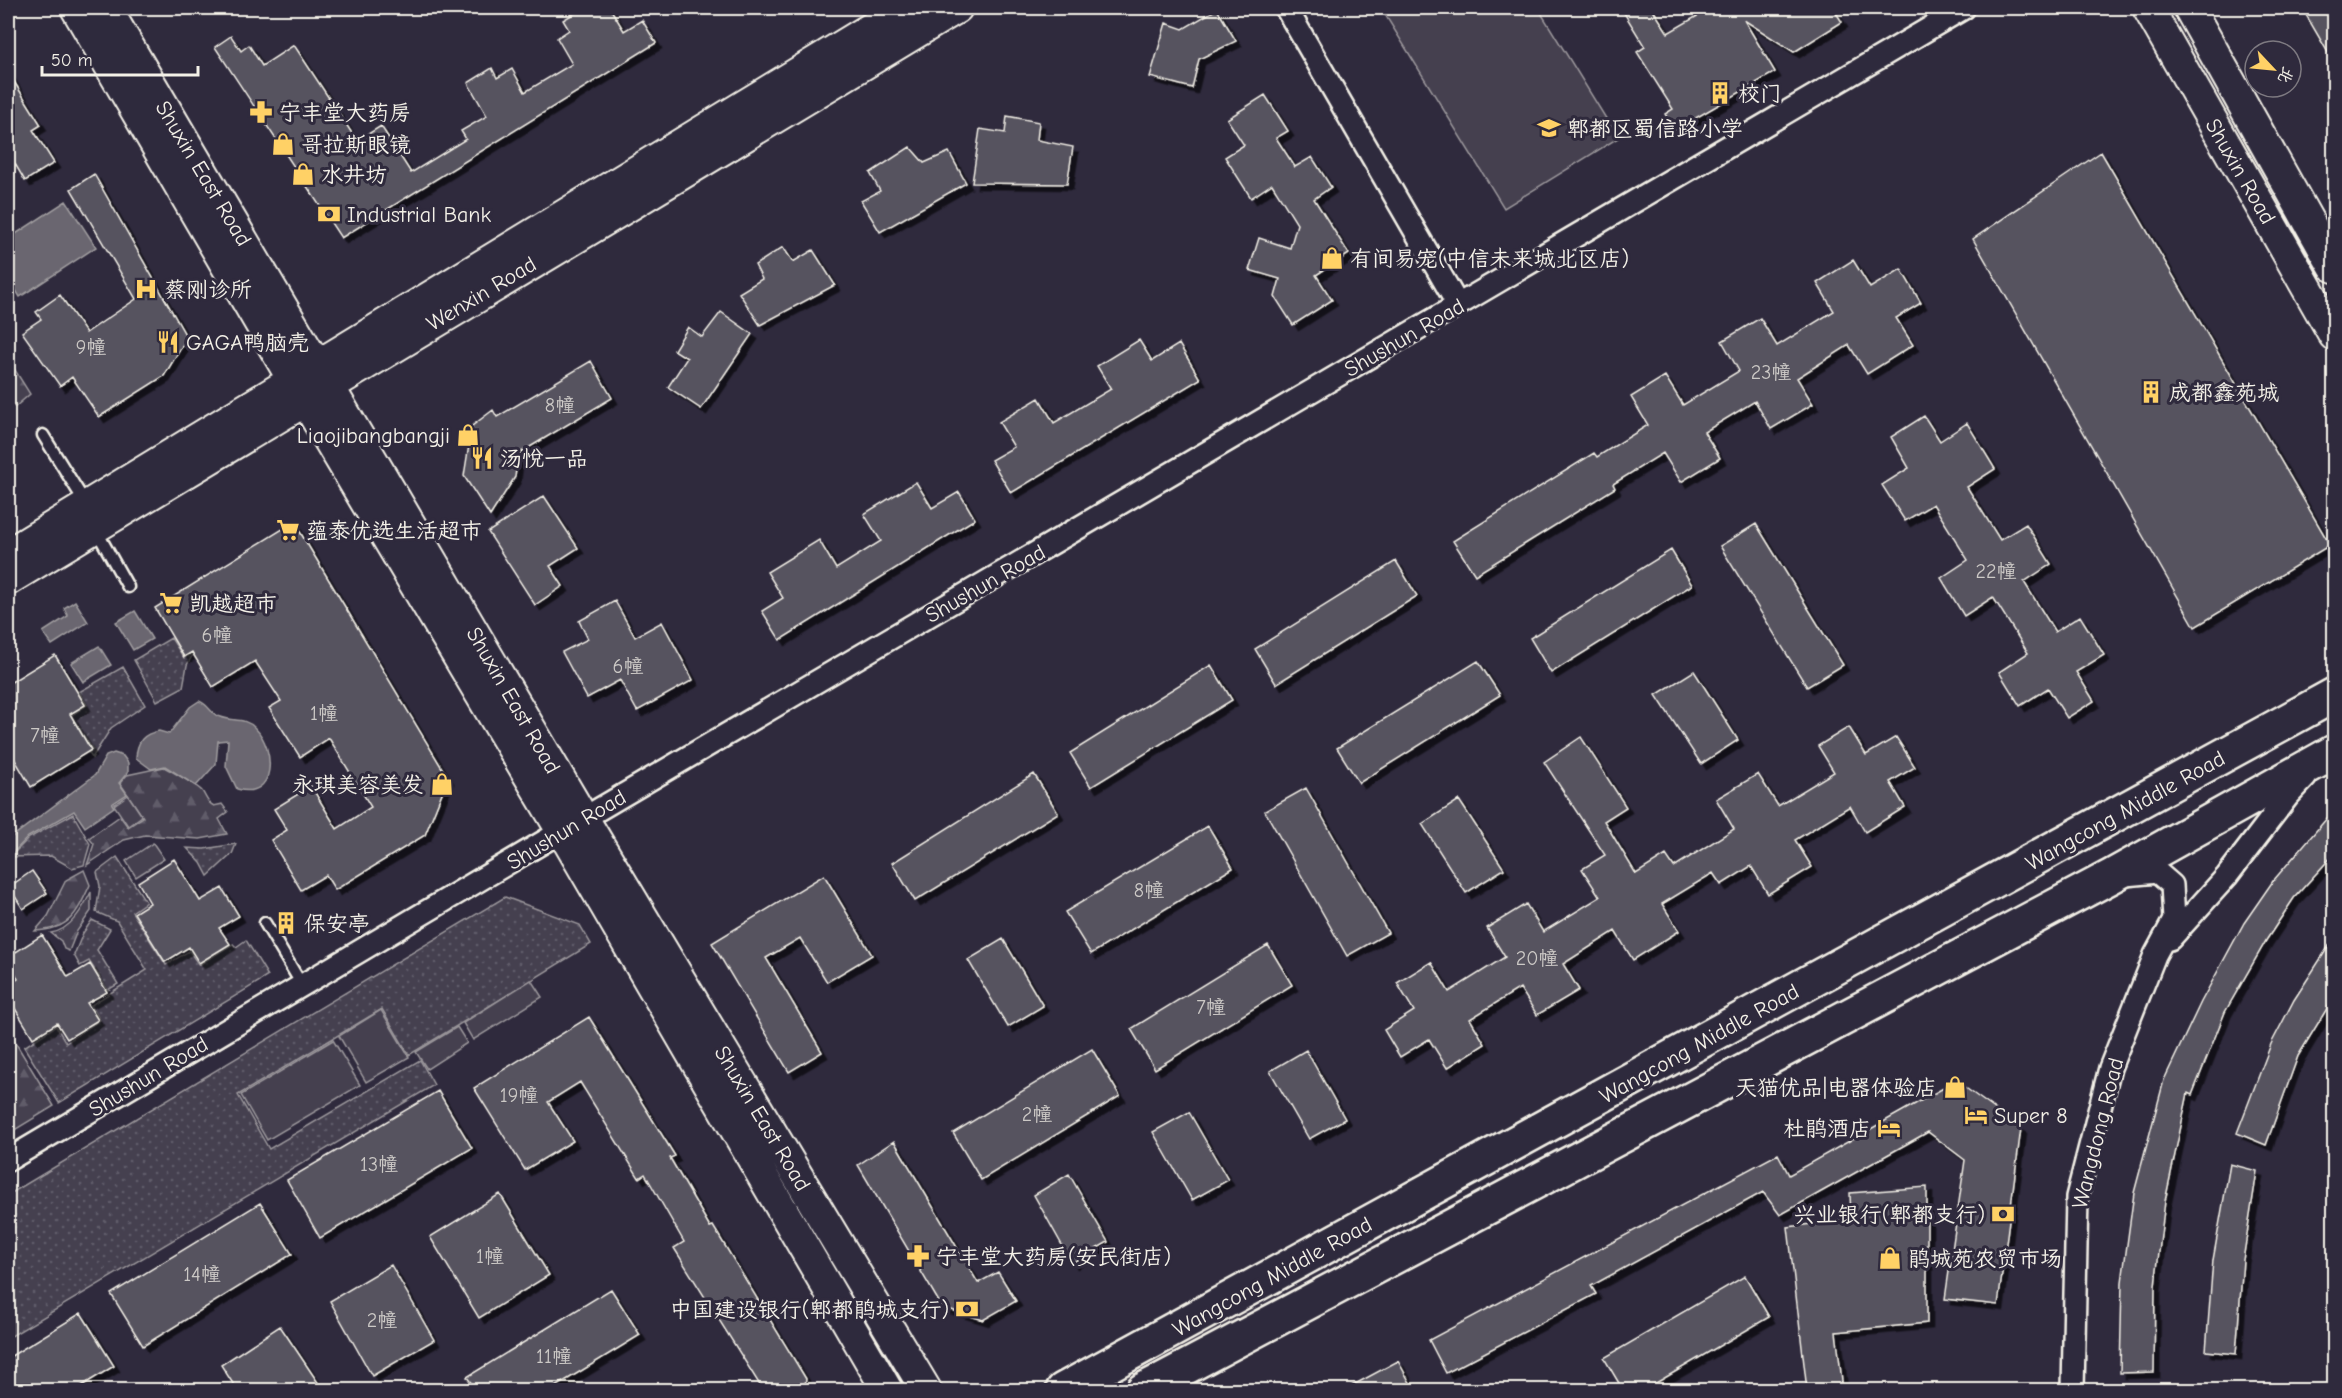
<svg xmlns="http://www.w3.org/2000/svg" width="2342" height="1398" viewBox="0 0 2342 1398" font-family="'Comic Neue','LXGW WenKai TC',sans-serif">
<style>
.grass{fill:url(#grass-dots);stroke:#9c989c;stroke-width:1.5}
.forest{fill:url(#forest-firs);stroke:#9c989c;stroke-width:1.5}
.garden{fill:#454050;stroke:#9c989c;stroke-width:1.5}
.water{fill:#6a6670;stroke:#a19ea0;stroke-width:1.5}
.building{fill:#56525f;stroke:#f4f1e8;stroke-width:1.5;filter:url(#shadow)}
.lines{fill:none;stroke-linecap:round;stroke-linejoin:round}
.service-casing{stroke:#f4f1e8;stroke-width:15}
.minor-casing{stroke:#f4f1e8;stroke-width:26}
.secondary-casing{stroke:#f4f1e8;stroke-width:34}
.primary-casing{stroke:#f4f1e8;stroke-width:38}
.service{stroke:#2f2a3d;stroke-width:10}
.minor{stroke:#2f2a3d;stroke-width:21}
.secondary{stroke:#2f2a3d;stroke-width:30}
.primary{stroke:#2f2a3d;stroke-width:33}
.labels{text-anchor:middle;stroke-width:6;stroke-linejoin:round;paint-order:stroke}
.number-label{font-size:20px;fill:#ccc9c6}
.poi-label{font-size:22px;fill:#f4f1e8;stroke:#2f2a3d;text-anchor:start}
.street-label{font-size:22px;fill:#f4f1e8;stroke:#2f2a3d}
</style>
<defs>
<pattern id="grass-dots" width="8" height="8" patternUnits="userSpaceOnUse" patternTransform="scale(1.5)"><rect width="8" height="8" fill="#454050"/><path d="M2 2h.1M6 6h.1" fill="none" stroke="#605c69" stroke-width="1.8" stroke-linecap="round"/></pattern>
<pattern id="forest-firs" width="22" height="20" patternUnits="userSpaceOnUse" patternTransform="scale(1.5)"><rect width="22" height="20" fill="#454050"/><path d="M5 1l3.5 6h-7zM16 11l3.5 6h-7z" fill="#605c69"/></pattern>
<filter id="shadow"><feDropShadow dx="5.5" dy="5.5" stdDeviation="0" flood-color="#0009"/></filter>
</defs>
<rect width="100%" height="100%" fill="#2f2a3d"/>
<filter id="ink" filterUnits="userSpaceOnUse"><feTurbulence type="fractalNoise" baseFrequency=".0167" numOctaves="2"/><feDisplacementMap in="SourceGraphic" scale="12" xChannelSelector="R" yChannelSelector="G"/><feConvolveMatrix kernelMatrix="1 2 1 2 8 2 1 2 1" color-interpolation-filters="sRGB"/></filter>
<g filter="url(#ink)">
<path class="grass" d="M171 638 184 658 195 651 187 665 183 687 157 701 134 660Z
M123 667 145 705 111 728 92 758 89 753 93 750 71 716 87 705 79 692Z
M73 814 90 844 84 865 72 868 51 856 10 857 29 838Z
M236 844 232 854 208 876 201 863 187 848 204 849Z
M117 857 146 902 132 912 166 965 189 951 199 965 233 944 236 947 246 940 268 976 59 1103 24 1047 56 1026 66 1043 100 1020 91 1005 147 970 117 921 96 912 100 886 97 872Z
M505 897 580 925 591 944 409 1055 382 1009 238 1095 269 1149 420 1060 434 1085 8 1338V1195Z
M92 920 110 929 97 950 118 984 108 990 89 961 80 966 74 955 83 933Z"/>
<path class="forest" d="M8 359 30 394 15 407 8 402Z
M164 767C170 770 199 787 202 791 207 798 206 802 214 806L222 804 228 812 219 819 227 834 200 839 145 835 124 840 87 865 94 844 89 838 120 816 128 827 143 817 120 783 127 775Z
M84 870 90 885C76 915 70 929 35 931L48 916 66 880Z
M91 892V911L77 931 69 951 64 949 61 941 51 933C71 930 83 908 91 892Z
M12 1037 54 1106 8 1134V1040Z"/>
<path class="garden" d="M1381 8H1538L1618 138 1504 208Z
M128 795 142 816 128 826 114 805Z
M153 843 164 859 136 877 126 861Z
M531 980 542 997 473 1040 463 1023Z
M381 1010 409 1057 366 1082 339 1036Z
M457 1027 467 1043 427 1069 416 1052Z
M333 1040 360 1085 267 1140 241 1095Z"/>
<path class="water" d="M66 201 96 247 20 297 8 278V239Z
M75 601 88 622 52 645 43 632 68 616 64 608Z
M135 611 152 639 133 650 116 622Z
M99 646 111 665 83 682 71 663Z
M199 701C208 704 209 711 216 715 230 723 244 716 255 728 276 749 277 800 237 789L226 766 228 740 218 741 216 764 196 786 165 766 151 769 136 758C137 741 143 734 159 731L169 734 190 707Z
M114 753 123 756 128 763V772L119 783 127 794 112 804 114 807 85 827 74 811 28 837 8 858V840L95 775 106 756Z
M8 894 15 910 8 925Z"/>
<path class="building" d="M583 8H610L624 31 642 20 656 43 341 238 215 47 231 36 241 51 249 45 262 66 294 45 357 141 381 126 411 173 466 139 461 131 487 116 468 83 492 68 497 78 512 69 525 92 572 64 557 38 569 30 563 20Z
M1621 8H1652L1668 33 1711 8H1833L1842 22 1794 52 1744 20 1775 72 1675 130 1665 114 1673 109 1637 52 1645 47Z
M2302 8H2334V63Z
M1217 9 1236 41 1199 59 1192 88 1150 77 1166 23 1183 29Z
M8 72 41 125 33 130 54 163 25 181 8 152Z
M1265 95 1288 131 1276 138 1295 167 1312 157 1331 187 1314 199 1349 254 1316 275 1332 300 1293 325 1275 297 1280 279 1249 270 1259 238 1290 248 1297 224 1272 184 1251 198 1225 157 1244 145 1227 119Z
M1007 116 1039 122 1037 140 1073 147 1067 184 972 183 980 129 1005 133Z
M910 147 924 163 949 152 966 183 880 232 861 201 880 191 870 173Z
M2101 152 2330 545 2195 627 1973 239Z
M94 174 187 338 164 376 99 417 72 377 60 386 22 332 41 319 36 312 60 295 86 333 136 299 71 189Z
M783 247 793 262 813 250 835 285 760 325 739 293 762 279 755 265Z
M1853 260 1870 288 1901 269 1921 303 1896 318 1913 345 1867 374 1849 345 1797 378 1813 404 1771 429 1755 401 1704 432 1720 458 1681 482 1663 453 1613 484 1615 488 1475 575 1453 541 1594 453 1597 457 1648 425 1631 397 1665 376 1683 405 1739 371 1722 341 1760 318 1777 346 1834 311 1817 283Z
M721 312 752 334 701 409 668 387 687 358 674 350 688 327 702 337Z
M1139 340 1152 361 1179 344 1200 379 1011 493 991 460 1014 447 999 422 1039 398 1054 423 1111 389 1097 366Z
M591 361 612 398 518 454 515 477 490 516 464 476 472 426 493 410 497 417Z
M1924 416 1940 441 1967 423 1995 469 1967 487 2000 540 2026 524 2051 564 2024 582 2055 632 2080 616 2104 655 2076 672 2094 701 2067 718 2048 688 2020 706 1999 672 2028 653 1993 597 1964 616 1941 578 1968 560 1933 504 1905 521 1882 485 1909 468 1891 437Z
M916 482 932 508 959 492 975 519 780 640 762 611 783 598 767 572 819 540 836 569 881 541 864 514Z
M544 496 578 548 550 566 563 586 535 605 488 532Z
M294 522 448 778 425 835 335 890 326 875 301 890 271 840 287 830 274 809 311 786 337 829 371 807 329 738 300 757 269 708 281 701 255 661 213 687 192 652 184 657 155 608Z
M1756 524 1843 665 1807 687 1720 546Z
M1671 550 1692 585 1551 673 1530 638Z
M1396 561 1417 596 1276 684 1255 649Z
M615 601 635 637 662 622 693 680 637 711 620 680 587 698 562 652 588 639 579 621Z
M55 655 85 705 70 714 91 750 31 787 8 748V684Z
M1478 661 1500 695 1359 783 1337 748Z
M1211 665 1232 700 1091 787 1070 753Z
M1694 671 1738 740 1701 764 1656 695Z
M1849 727 1866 755 1896 737 1915 767 1890 782 1905 807 1865 832 1850 806 1795 840 1812 867 1768 894 1751 866 1721 885 1713 873 1662 904 1679 931 1633 960 1615 931 1563 964 1579 990 1537 1015 1520 988 1470 1019 1485 1044 1447 1068 1429 1039 1400 1057 1384 1030 1414 1011 1397 983 1431 962 1449 992 1505 957 1487 928 1526 904 1543 932 1600 897 1582 869 1605 855 1544 762 1581 737 1626 807 1604 821 1636 874 1666 855 1674 867 1734 829 1716 799 1758 774 1778 806 1834 772 1818 746Z
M1034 774 1058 813 915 901 892 863Z
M1306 788 1388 933 1347 956 1265 811Z
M1459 800 1504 869 1466 893 1422 824Z
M2334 810V854L2294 898 2267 939 2225 1012 2192 1095 2188 1093 2165 1201 2155 1286 2154 1372 2120 1373 2122 1282 2134 1193 2164 1080 2201 1002 2244 923 2273 881Z
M1208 826 1233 868 1091 954 1065 912Z
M174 859 200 901 222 888 239 916 219 928 230 944 199 963 189 947 165 962 134 913 150 903 138 882Z
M32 871 47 893 23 909 9 887Z
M824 875 872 955 827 982 800 938 766 958 822 1052 789 1072 712 943Z
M42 935 68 977 90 964 107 992 87 1003 98 1020 67 1039 57 1023 33 1038 8 997V986L18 979 8 957Z
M2334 938V997L2298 1056 2266 1145 2237 1133 2271 1044 2294 1000Z
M1003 939 1043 1006 1008 1027 968 960Z
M1268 945 1292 985 1155 1069 1131 1029Z
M589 1017 675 1156 670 1158 710 1227 713 1226 806 1379 804 1390H763L674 1248 684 1242 645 1174 639 1178 580 1082 548 1102 573 1141 525 1170 474 1088Z
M1092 1049 1120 1096 981 1180 953 1133Z
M1306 1050 1345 1119 1309 1139 1270 1071Z
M1956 1081 2021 1128 1998 1305 1945 1299 1965 1160 1928 1132 1780 1215 1763 1192 1591 1286 1596 1294 1446 1373 1429 1340 1778 1154 1789 1175Z
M438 1091 472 1148 320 1238 287 1180Z
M1189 1112 1228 1180 1192 1200 1153 1132Z
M894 1141 978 1283 998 1272 1016 1301 983 1320 942 1307 858 1165Z
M2230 1164 2257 1171 2243 1260 2236 1354 2206 1351 2213 1260Z
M1069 1174 1108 1242 1072 1263 1034 1195Z
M1927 1187V1323L1836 1332 1843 1390H1807L1788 1227 1851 1219 1850 1193Z
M500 1194 549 1275 479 1318 430 1237Z
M260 1203 292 1254 143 1346 111 1294Z
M391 1265 434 1340 372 1376 330 1301Z
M1745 1276 1769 1317 1644 1390H1623L1604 1358Z
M611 1289 640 1335 550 1390H476L467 1377Z
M81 1313 114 1366 75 1390H8V1358Z
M280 1326 323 1390H237L221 1365Z
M1398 1361 1414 1390H1344Z"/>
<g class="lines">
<g class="service-casing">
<path id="service" d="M43 435 86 504
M96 530 128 587
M265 923 302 985"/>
</g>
<g class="minor-casing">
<path id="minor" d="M1286 8 1458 305
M2170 939 2227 876 2288 796 2306 777
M8 1160 562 831 1964 8
M2073 1390 2077 1197 2110 1068 2155 955 2174 920 2172 885 2157 872 2125 875"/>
</g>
<g class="secondary-casing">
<path id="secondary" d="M76 8 293 380 562 831 887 1390
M106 8 583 818 926 1390
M2148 8 2334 335
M2189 8 2334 267
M8 554 904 8
M8 580 957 8"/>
</g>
<g class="primary-casing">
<path id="primary" d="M1063 1390 2334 695
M1143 1390 2112 876 2334 752"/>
</g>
<use href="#service" class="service"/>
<use href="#minor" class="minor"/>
<use href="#secondary" class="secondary"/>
<use href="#primary" class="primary"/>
</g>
</g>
<defs>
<g id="building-bare" transform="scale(1.8)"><path d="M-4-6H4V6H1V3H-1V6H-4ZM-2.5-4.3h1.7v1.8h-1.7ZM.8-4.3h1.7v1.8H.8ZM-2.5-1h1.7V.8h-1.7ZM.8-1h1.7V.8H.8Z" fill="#ffd166" stroke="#2f2a3d" stroke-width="2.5" paint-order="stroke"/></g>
<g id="pharmacy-bare" transform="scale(1.8)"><path d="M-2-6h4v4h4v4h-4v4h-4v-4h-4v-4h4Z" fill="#ffd166" stroke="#2f2a3d" stroke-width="2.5" paint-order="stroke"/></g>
<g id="school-bare" transform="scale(1.8)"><path d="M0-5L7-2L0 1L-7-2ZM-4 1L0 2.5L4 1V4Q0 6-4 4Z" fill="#ffd166" stroke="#2f2a3d" stroke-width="2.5" paint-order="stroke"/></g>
<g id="shop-bare" transform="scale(1.8)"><path d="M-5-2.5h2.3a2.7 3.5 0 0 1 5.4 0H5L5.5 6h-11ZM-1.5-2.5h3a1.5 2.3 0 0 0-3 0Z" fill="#ffd166" stroke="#2f2a3d" stroke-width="2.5" paint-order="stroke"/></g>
<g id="bank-bare" transform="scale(1.8)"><path d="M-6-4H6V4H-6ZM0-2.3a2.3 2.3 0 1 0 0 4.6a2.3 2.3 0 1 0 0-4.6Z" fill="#ffd166" stroke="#2f2a3d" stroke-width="2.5" paint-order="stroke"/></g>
<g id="hospital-bare" transform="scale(1.8)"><path d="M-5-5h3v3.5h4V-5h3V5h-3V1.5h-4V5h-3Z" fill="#ffd166" stroke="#2f2a3d" stroke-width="2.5" paint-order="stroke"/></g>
<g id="restaurant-bare" transform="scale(1.8)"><path d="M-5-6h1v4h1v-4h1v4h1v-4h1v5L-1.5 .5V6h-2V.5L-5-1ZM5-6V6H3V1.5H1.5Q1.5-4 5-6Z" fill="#ffd166" stroke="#2f2a3d" stroke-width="2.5" paint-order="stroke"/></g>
<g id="supermarket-bare" transform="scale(1.8)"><path d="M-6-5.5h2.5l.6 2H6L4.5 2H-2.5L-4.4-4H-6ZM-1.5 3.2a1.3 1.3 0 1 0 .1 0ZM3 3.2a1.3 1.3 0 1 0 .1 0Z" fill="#ffd166" stroke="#2f2a3d" stroke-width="2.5" paint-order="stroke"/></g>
<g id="hotel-bare" transform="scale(1.8)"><path d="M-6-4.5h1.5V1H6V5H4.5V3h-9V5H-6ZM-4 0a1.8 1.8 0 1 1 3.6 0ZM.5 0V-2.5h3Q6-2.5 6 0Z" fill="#ffd166" stroke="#2f2a3d" stroke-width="2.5" paint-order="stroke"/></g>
</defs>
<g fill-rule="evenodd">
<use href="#building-bare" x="1720" y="93"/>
<use href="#pharmacy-bare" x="261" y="112"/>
<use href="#school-bare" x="1549" y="128"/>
<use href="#shop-bare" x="283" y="144"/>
<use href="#shop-bare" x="303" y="174"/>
<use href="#bank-bare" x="329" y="214"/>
<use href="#shop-bare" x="1332" y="258"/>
<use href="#hospital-bare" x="146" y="289"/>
<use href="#restaurant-bare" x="168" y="342"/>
<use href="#building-bare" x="2151" y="392"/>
<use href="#shop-bare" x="468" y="435"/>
<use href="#restaurant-bare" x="482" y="458"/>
<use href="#supermarket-bare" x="288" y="530"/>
<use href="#supermarket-bare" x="171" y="603"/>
<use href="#shop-bare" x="442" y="784"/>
<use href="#building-bare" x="286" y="923"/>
<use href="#shop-bare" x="1955" y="1087"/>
<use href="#hotel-bare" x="1976" y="1115"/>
<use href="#hotel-bare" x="1889" y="1128"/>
<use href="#bank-bare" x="2003" y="1214"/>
<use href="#pharmacy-bare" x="918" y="1256"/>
<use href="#shop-bare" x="1890" y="1258"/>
<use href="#bank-bare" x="967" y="1309"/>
</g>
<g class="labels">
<g class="number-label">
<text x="91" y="354">9幢</text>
<text x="1771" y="379">23幢</text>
<text x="560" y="412">8幢</text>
<text x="1996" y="578">22幢</text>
<text x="217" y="642">6幢</text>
<text x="628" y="673">6幢</text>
<text x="324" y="720">1幢</text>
<text x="45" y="742">7幢</text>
<text x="1149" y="897">8幢</text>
<text x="1537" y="965">20幢</text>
<text x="1211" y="1014">7幢</text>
<text x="519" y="1102">19幢</text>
<text x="1037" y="1121">2幢</text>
<text x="379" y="1171">13幢</text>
<text x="490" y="1263">1幢</text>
<text x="202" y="1281">14幢</text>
<text x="382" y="1327">2幢</text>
<text x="554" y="1363">11幢</text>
</g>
<g class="poi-label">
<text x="1738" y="101">校门</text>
<text x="279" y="120">宁丰堂大药房</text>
<text x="1567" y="136">郫都区蜀信路小学</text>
<text x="301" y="152">哥拉斯眼镜</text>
<text x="321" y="182">水井坊</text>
<text x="347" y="222">Industrial Bank</text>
<text x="1350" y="266">有间易宠(中信未来城北区店)</text>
<text x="164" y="297">蔡刚诊所</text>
<text x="186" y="350">GAGA鸭脑壳</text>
<text x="2169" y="400">成都鑫苑城</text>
<text x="450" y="443" text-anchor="end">Liaojibangbangji</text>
<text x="500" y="466">汤悦一品</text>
<text x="306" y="538">蕴泰优选生活超市</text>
<text x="189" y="611">凯越超市</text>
<text x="424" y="792" text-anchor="end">永琪美容美发</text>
<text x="304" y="931">保安亭</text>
<text x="1937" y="1095" text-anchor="end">天猫优品|电器体验店</text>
<text x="1994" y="1123">Super 8</text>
<text x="1871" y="1136" text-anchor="end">杜鹃酒店</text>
<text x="1985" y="1222" text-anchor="end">兴业银行(郫都支行)</text>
<text x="936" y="1264">宁丰堂大药房(安民街店)</text>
<text x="1908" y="1266">鹃城苑农贸市场</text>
<text x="949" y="1317" text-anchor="end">中国建设银行(郫都鹃城支行)</text>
</g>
<g class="street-label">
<text transform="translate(2241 171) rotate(60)" y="8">Shuxin Road</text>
<text transform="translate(204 173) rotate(59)" y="8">Shuxin East Road</text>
<text transform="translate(481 293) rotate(-31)" y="8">Wenxin Road</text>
<text transform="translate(1404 337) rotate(-30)" y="8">Shushun Road</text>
<text transform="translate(985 583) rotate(-30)" y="8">Shushun Road</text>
<text transform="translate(514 700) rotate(60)" y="8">Shuxin East Road</text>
<text transform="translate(2125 810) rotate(-29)" y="8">Wangcong Middle Road</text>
<text transform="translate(566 829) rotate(-31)" y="8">Shushun Road</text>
<text transform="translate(1699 1043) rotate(-29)" y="8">Wangcong Middle Road</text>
<text transform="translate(148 1076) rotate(-31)" y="8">Shushun Road</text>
<text transform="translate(763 1118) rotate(59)" y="8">Shuxin East Road</text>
<text transform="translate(2097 1133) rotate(-76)" y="8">Wangdong Road</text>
<text transform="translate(1272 1276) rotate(-29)" y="8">Wangcong Middle Road</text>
</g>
</g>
<rect width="2342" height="1398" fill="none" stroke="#2f2a3d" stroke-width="30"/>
<rect x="15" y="15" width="2312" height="1368" fill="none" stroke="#f4f1e8" stroke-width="2" filter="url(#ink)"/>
<g transform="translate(2273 69) rotate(116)"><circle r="28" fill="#2f2a3d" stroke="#7e7a81" stroke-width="1.5"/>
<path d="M0-4.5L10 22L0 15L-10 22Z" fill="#ffd166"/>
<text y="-9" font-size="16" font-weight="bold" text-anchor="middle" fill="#f4f1e8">北</text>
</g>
<path d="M42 66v9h156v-9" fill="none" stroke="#f4f1e8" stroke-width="3"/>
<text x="51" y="66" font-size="18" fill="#f4f1e8" stroke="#2f2a3d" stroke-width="4.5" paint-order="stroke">50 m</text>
</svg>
